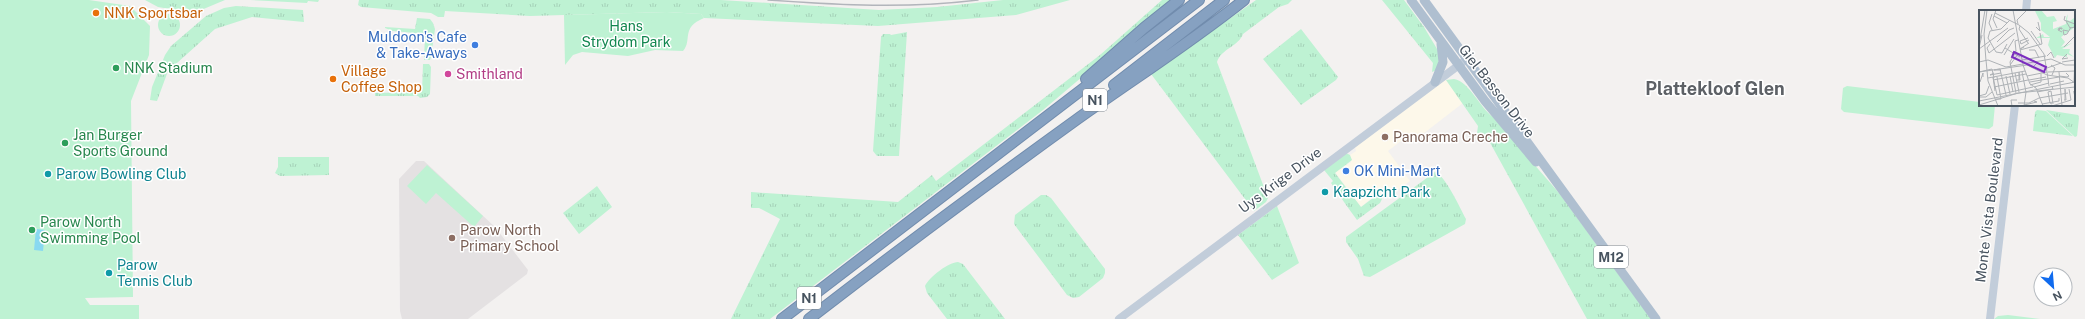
<svg xmlns="http://www.w3.org/2000/svg" width="2085" height="319" viewBox="0 0 2085 319" font-family="'Public Sans',sans-serif">
<style>
.commercial{fill:#fdf8ea}
.education{fill:#e4e1e2}
.grass{fill:url(#grass-tufts)}
.park{fill:#bef2d3}
.water{fill:#89d9f1}
.lines{fill:none;stroke-linecap:round;stroke-linejoin:round}
.highway-casing{stroke:#718cad;stroke-width:12}
.secondary{stroke:#c2cdda;stroke-width:8}
.primary{stroke:#afbfd0;stroke-width:9}
.highway{stroke:#86a1c1;stroke-width:10}
.rail{stroke:#b2b5bb;stroke-width:1.5}
.food-dot{fill:#e8710a;stroke:#fff;stroke-width:1.5}
.shop-dot{fill:#3f7fe0;stroke:#fff;stroke-width:1.5}
.leisure-dot{fill:#2e9e5b;stroke:#fff;stroke-width:1.5}
.hotel-dot{fill:#d1479c;stroke:#fff;stroke-width:1.5}
.education-dot{fill:#8d6e63;stroke:#fff;stroke-width:1.5}
.culture-dot{fill:#0f9aa8;stroke:#fff;stroke-width:1.5}
.labels{text-anchor:middle;stroke-width:3;stroke-linejoin:round;paint-order:stroke}
.shield{fill:#fff;stroke:#7e878f;stroke-width:1}
.shield-label{font-size:13px;font-weight:bold;fill:#47535f}
.food-label{font-size:14px;fill:#c56008;stroke:#fff;text-anchor:start}
.park-label{font-size:14px;fill:#12864f;stroke:#fff}
.shop-label{font-size:14px;fill:#366cbe;stroke:#fff;text-anchor:end}
.leisure-label{font-size:14px;fill:#27864d;stroke:#fff;text-anchor:start}
.hotel-label{font-size:14px;fill:#b23c85;stroke:#fff;text-anchor:start}
.street-label{font-size:14px;fill:#47535f;stroke:#fff}
.education-label{font-size:14px;fill:#785e54;stroke:#fff;text-anchor:start}
.culture-label{font-size:14px;fill:#0d838f;stroke:#fff;text-anchor:start}
.district-label{font-size:18px;font-weight:bold;fill:#5d6166;stroke:#fff}
.inset-road{fill:none;stroke:#aeb2b6;stroke-width:1}
.view{fill:#7b2cbf;fill-opacity:0.15;stroke:#7b2cbf;stroke-width:2}
.inset-edge{fill:none;stroke:#47535f;stroke-width:2}
</style>
<defs>
<pattern id="grass-tufts" width="24" height="20" patternUnits="userSpaceOnUse"><rect width="24" height="20" fill="#bef2d3"/><path d="M3 7l-1-3M5 7V3M7 7l1-3M15 17l-1-3M17 17v-4M19 17l1-3" fill="none" stroke="#a5d1b8"/></pattern>
</defs>
<rect width="100%" height="100%" fill="#f3f1f0"/>
<path class="commercial" d="M1443 76 1463 103 1410 144 1405 138 1388 151 1410 181 1394 193 1387 192 1381 196 1375 195 1361 207 1335 172 1351 162 1350 155 1356 151 1355 147Z"/>
<path class="education" d="M416 161H424L495 227 528 270 527 274 468 319H402L400 311 399 179Z"/>
<path class="grass" d="M145 0H225L194 13 158 7Z
M250 0H319L318 2 308 1 307 3Z
M359 0H721L879 10 937 7 1003 0H1070L1016 15 878 26 704 18 701 14 667 12 530 16 445 11 444 17H438L431 13 361 7 358 5Z
M1162 0H1173L1043 110 770 319H731L780 219 759 208H751V192L898 202 932 175 936 181 1100 55Z
M1256 0H1292L1288 4 1279 7 1243 34C1239 46 1221 49 1217 62L1268 198 1266 202 1254 211 1151 74Z
M1382 0H1404L1424 27 1440 54 1437 70 1432 72 1433 63Z
M236 6 303 10 304 22 252 17 215 29 168 71 157 101 150 100 152 87 165 55 171 46 206 16 224 8Z
M158 25a11 11 0 1 1 22 0a11 11 0 1 1-22 0Z
M417 18 430 19 433 23 435 29 431 57 430 60H424L425 34 393 31 385 28V27L415 29Z
M1301 29 1338 77 1336 80 1301 105 1263 59Z
M907 32 899 156H877L873 151 881 37 883 34H890L891 35Z
M423 64H429L431 67 430 94 427 97 420 98 418 96H375V93L422 92Z
M1454 79C1470 82 1479 107 1493 117L1559 193 1651 319H1587L1488 139 1484 134 1477 133 1478 126 1446 80Z
M2037 110 2046 111 2073 136 2033 131 2035 112Z
M2046 110 2078 115 2079 118 2077 136 2075 137Z
M1346 153 1350 155 1352 160 1335 173 1361 207 1377 195H1380L1382 199 1380 203 1357 220C1348 208 1340 196 1331 183L1333 181 1324 170Z
M278 157H329V175L280 176 275 173 278 167Z
M1435 172C1445 175 1460 208 1466 219L1465 224 1370 277 1364 276 1358 259 1346 242V237Z
M597 186 612 207 579 234 563 213Z
M1041 195H1046L1051 198 1105 269V273L1103 278 1079 297 1073 298 1067 295 1014 224 1015 215Z
M1277 206 1299 263 1272 280 1238 235Z
M958 262 963 264 1005 319H947L927 293 925 286C929 277 949 262 958 262Z"/>
<path class="park" d="M0 0H89L130 6 150 26 149 55 131 101 133 297 85 298 90 305H139V319H0Z
M667 12 701 14 704 18C680 28 693 40 683 51L655 50 628 56 582 52 573 55 565 65 564 15Z
M1847 86 1980 102V105H1995L1993 126 1989 129 1844 112 1841 109 1843 88Z
M427 165 483 216 474 227 436 193 426 204 407 186Z
M2008 315 2040 319H1994L1998 316Z"/>
<path class="water" d="M36 229 45 230 43 251 34 250Z"/>
<g class="lines">
<g class="highway-casing">
<path id="highway" d="M1086 79 1144 28 1179 0
M1114 85 1224 0
M782 319 1199 0
M809 319C897 251 986 185 1076 120 1132 80 1190 43 1244 0"/>
</g>
<path class="secondary" d="M2026 11 2027 0
M1119 319 1467 59
M1990 319 2015 105"/>
<path class="primary" d="M1411 0 1485 101 1536 162
M1424 0 1656 319
M1435 82 1443 62 1441 44"/>
<use href="#highway" class="highway"/>
<path class="rail" d="M768 0C839 5 906 9 978 0"/>
</g>
<g class="food-dot">
<circle cx="96" cy="13" r="4"/>
<circle cx="333" cy="79" r="4"/>
</g>
<g class="shop-dot">
<circle cx="475" cy="45" r="4"/>
<circle cx="1346" cy="171" r="4"/>
</g>
<g class="leisure-dot">
<circle cx="116" cy="68" r="4"/>
<circle cx="65" cy="143" r="4"/>
<circle cx="32" cy="230" r="4"/>
</g>
<circle class="hotel-dot" cx="448" cy="74" r="4"/>
<g class="education-dot">
<circle cx="1385" cy="137" r="4"/>
<circle cx="452" cy="238" r="4"/>
</g>
<g class="culture-dot">
<circle cx="48" cy="174" r="4"/>
<circle cx="1325" cy="192" r="4"/>
<circle cx="109" cy="273" r="4"/>
</g>
<g class="labels">
<g class="shield">
<rect x="1083" y="89" width="24" height="22" rx="3"/>
<rect x="1594" y="246" width="34" height="22" rx="3"/>
<rect x="797" y="287" width="24" height="22" rx="3"/>
</g>
<g class="shield-label">
<text x="1095" y="105">N1</text>
<text x="1611" y="262">M12</text>
<text x="809" y="303">N1</text>
</g>
<g class="food-label">
<text x="104" y="18">NNK Sportsbar</text>
<text x="341" y="76">Village<tspan x="341" dy="16">Coffee Shop</tspan></text>
</g>
<g class="park-label">
<text x="626" y="31">Hans<tspan x="626" dy="16">Strydom Park</tspan></text>
</g>
<g class="shop-label">
<text x="467" y="42">Muldoon's Cafe<tspan x="467" dy="16">&amp; Take-Aways</tspan></text>
<text x="1354" y="176" text-anchor="start">OK Mini-Mart</text>
</g>
<g class="leisure-label">
<text x="124" y="73">NNK Stadium</text>
<text x="73" y="140">Jan Burger<tspan x="73" dy="16">Sports Ground</tspan></text>
<text x="40" y="227">Parow North<tspan x="40" dy="16">Swimming Pool</tspan></text>
</g>
<g class="hotel-label">
<text x="456" y="79">Smithland</text>
</g>
<g class="street-label">
<text transform="translate(1497 91) rotate(52)" y="5">Giel Basson Drive</text>
<text transform="translate(1280 180) rotate(-37)" y="5">Uys Krige Drive</text>
<text transform="translate(1989 210) rotate(-83)" y="5">Monte Vista Boulevard</text>
</g>
<g class="education-label">
<text x="1393" y="142">Panorama Creche</text>
<text x="460" y="235">Parow North<tspan x="460" dy="16">Primary School</tspan></text>
</g>
<g class="culture-label">
<text x="56" y="179">Parow Bowling Club</text>
<text x="1333" y="197">Kaapzicht Park</text>
<text x="117" y="270">Parow<tspan x="117" dy="16">Tennis Club</tspan></text>
</g>
<g class="district-label">
<text x="1715" y="95">Plattekloof Glen</text>
</g>
</g>
<g transform="translate(1979 10)">
<rect width="96" height="96" fill="#f3f1f0"/>
<path d="M62 0 68 7 75 6 78 11 74 12V19L87 14V8L89 4 88 10 94 12 91 11 95 8 96 17 82 27 86 32 82 37 93 33 83 39H91L90 43 95 47 94 53 95 47 88 44V47L78 45 76 48 69 35 71 28H57L64 24 65 27H71L62 20V13L56 1Z" fill="#bef2d3"/>
<path class="inset-road" d="M17 0 16 3 40 15 50 23 65 44 68 62M34 0 44 55 51 74 57 78 64 96M16 3 14 9 18 18M15 6 28 13M86 6 85 10 96 14M87 11 91 18 96 17M39 14 38 10 48 0M41 16 40 19 49 33M57 17 61 21 59 12M13 20 10 13 13 4M81 20 80 19 81 18H83V19H82L81 18H80L79 20 83 22M52 21 61 34M89 21 84 20 85 25 88 24 92 17M49 28 41 31 42 34 50 30M18 32 30 20 35 18M11 34 8 38 10 43 36 23M28 34 23 43 17 42 9 28 11 21 22 19 31 10M0 36 6 0M45 37 41 39 50 33M85 37 95 27M0 38 3 25M26 38 41 47M0 39 29 18M41 40 63 34 61 23M50 40H56L60 48M37 41 36 31 39 30M88 44 83 49 89 48M25 45 35 29M68 46 72 42 75 48M7 50 9 71 19 96M43 50 67 46M7 51 5 24 8 0M0 52 9 50 27 57 72 49 86 55H96M83 52 96 50M48 54 54 57 58 53M31 55 39 44M72 55 76 58 73 65M68 58 82 53M22 60H15L21 59 27 85M0 62 13 59 15 68M0 62 48 55 68 65 89 68 96 73M43 62 47 82 45 96M68 62 70 76M69 62 96 61M80 62 83 96M15 63 11 65 22 63M36 63 40 82M27 66 31 84M31 66 34 82M48 66 68 62M80 66 88 67 90 66 87 63M9 68 46 61M14 70 47 64M38 70H41L40 62V70M50 70 67 67M1 72 4 63V67M51 72 80 67M95 73 96 46M71 74 85 71M51 75 62 72V64M15 77 49 70M55 77 70 73M16 81 14 67 18 85 54 77M58 82 74 79 73 76M37 83 31 52 37 41M0 86 7 84 10 76M0 87H7L13 82M96 88 95 81 96 89M17 89H22L18 67M85 90H87L86 79V90M0 91 96 72M39 93H50L60 88 89 83M63 94 80 91V88M73 94 71 93 69 82 72 81 74 94M0 95 39 83 96 77M45 95 58 92 55 91M33 96 32 90H38M73 96 92 90 90 79"/>
<path class="view" d="M35 42 67 57 65 62 33 47Z"/>
<rect width="96" height="96" class="inset-edge"/>
</g>
<g transform="translate(2053 287) rotate(154)"><circle r="19" fill="#ffffff" stroke="#b5babf"/>
<path d="M0-3L7 15L0 10L-7 15Z" fill="#106bee"/>
<text y="-6" font-size="11" font-weight="bold" text-anchor="middle" fill="#47535f">N</text>
</g>
</svg>
